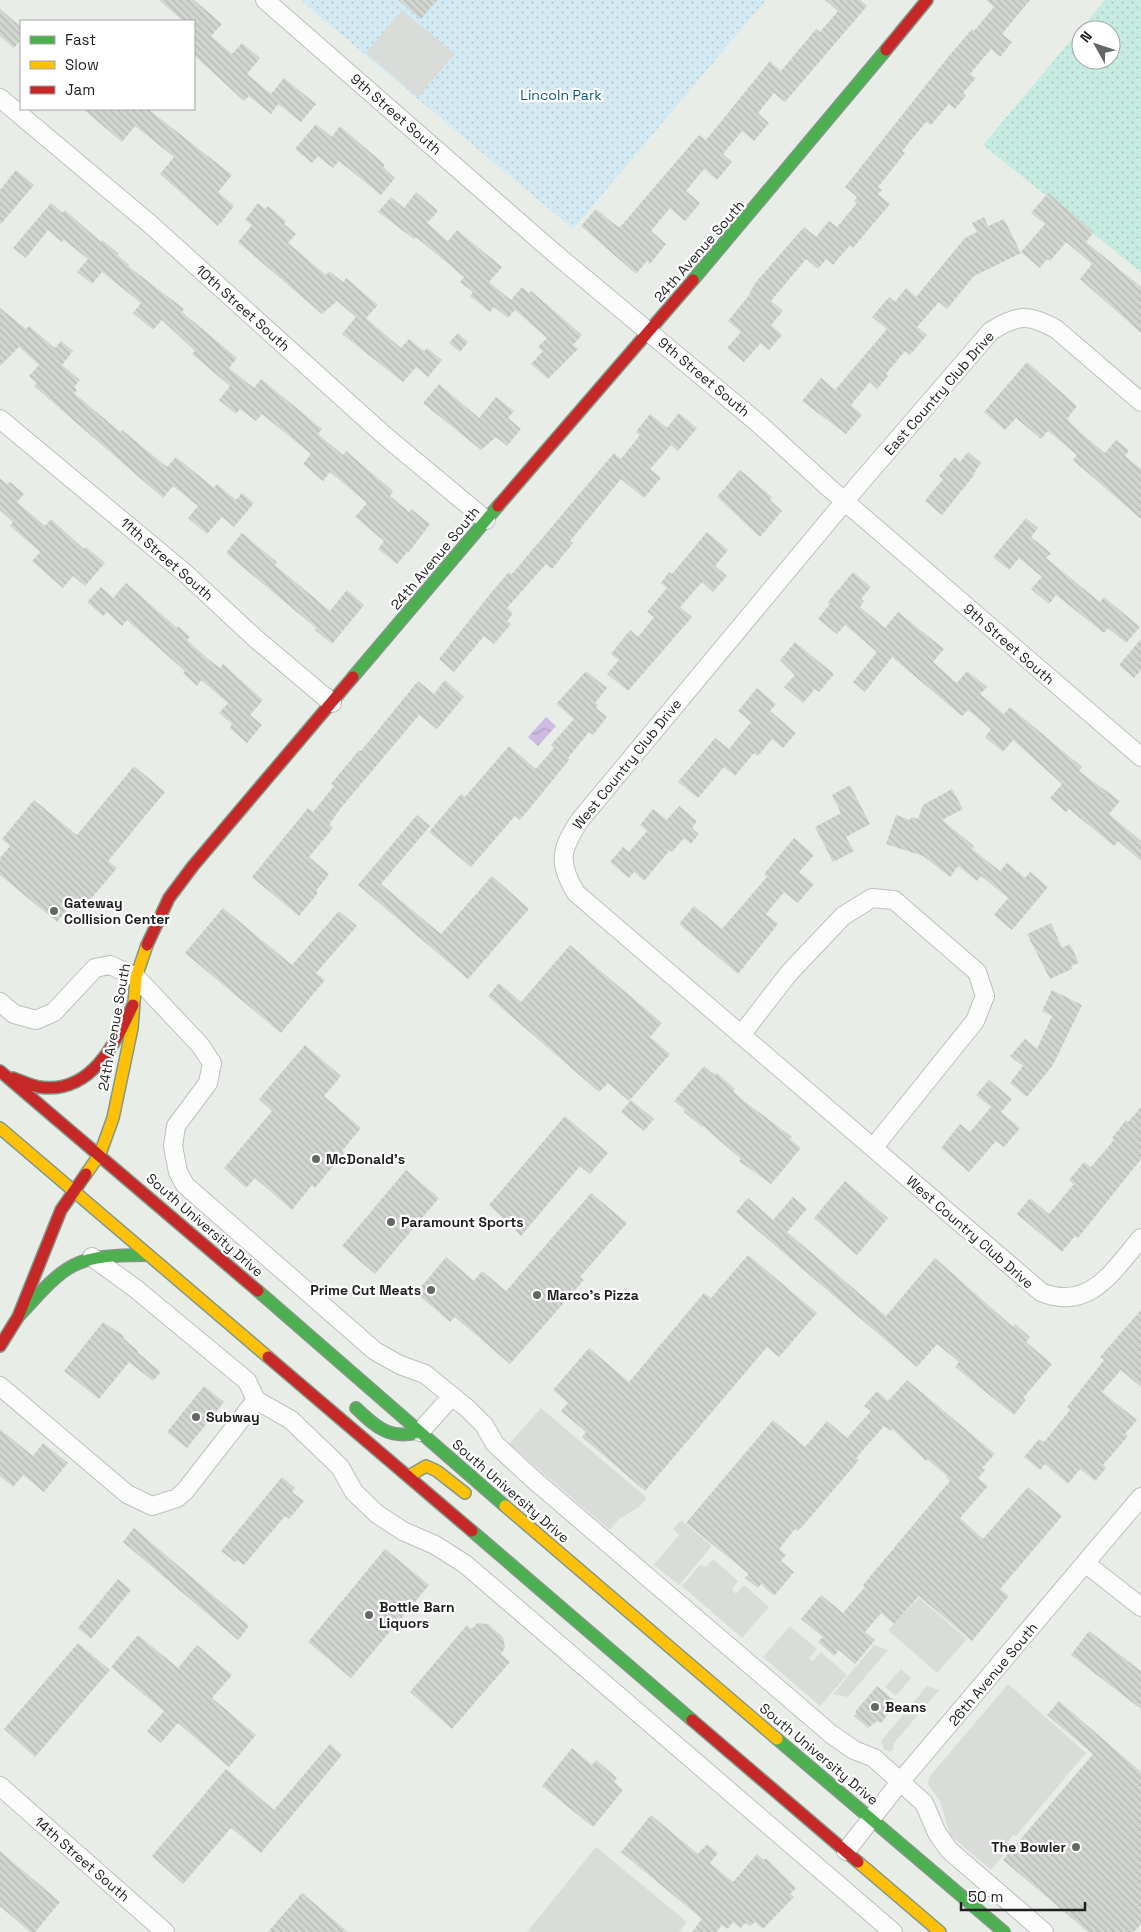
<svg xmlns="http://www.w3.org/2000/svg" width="1141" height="1932" viewBox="0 0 1141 1932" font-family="'Space Grotesk',sans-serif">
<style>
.grass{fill:url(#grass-dots);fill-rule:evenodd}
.park{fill:url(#park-dots)}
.parking{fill:#dadcda}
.water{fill:url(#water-waves)}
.building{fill:url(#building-back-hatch)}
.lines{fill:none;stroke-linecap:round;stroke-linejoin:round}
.street-casing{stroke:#bec0be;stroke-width:20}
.fast-casing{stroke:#809888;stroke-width:14}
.slow-casing{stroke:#809888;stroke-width:14}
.jam-casing{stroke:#809888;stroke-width:14}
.street{stroke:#fcfcfc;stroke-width:18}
.fast{stroke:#4caf50;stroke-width:11}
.slow{stroke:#ffc107;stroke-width:11}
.jam{stroke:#c62828;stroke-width:11}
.poi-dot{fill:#656765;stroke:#fff;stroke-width:2}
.labels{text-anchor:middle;stroke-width:4.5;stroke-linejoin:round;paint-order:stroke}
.park-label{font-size:14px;fill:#0a5780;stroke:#fff}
.street-label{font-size:14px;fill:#1f1f1f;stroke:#fff}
.poi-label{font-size:14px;font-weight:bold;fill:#1f1f1f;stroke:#fff;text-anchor:start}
</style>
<defs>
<pattern id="grass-dots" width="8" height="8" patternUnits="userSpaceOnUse" patternTransform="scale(1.25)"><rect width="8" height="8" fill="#c6ebe1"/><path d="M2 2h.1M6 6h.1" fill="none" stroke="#aac9c1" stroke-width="1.8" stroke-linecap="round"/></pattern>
<pattern id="park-dots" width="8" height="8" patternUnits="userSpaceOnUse" patternTransform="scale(1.25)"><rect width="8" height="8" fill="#d3eaf2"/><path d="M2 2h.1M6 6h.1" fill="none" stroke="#b5c8cf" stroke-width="1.8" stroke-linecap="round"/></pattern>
<pattern id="water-waves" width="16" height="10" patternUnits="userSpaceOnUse" patternTransform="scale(1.25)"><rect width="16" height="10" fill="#cdbbe1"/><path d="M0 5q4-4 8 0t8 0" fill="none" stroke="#b0a0c1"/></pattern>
<pattern id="building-back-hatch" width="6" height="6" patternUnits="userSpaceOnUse" patternTransform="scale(1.25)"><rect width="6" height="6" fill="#d2d6d1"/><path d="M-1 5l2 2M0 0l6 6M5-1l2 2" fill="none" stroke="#b4b7b3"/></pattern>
</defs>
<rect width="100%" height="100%" fill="#e8ede8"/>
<path class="grass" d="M1105 0H1141V272L983 145ZM1081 30H1111V60H1081Z"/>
<path class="park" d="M300 0H766L573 229Z"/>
<path class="parking" d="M402 10 455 54 418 97 366 53Z
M541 1408 647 1498 639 1507 619 1519 610 1530 509 1444Z
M681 1520 712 1546 679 1585 654 1565 679 1535 673 1529Z
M713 1559 738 1581 732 1590 736 1594 744 1585 769 1607 742 1638 682 1586 700 1565 706 1567Z
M919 1598 967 1639 937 1673 888 1630Z
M790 1626 817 1649 809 1658 813 1661 821 1652 847 1675 820 1706 763 1657Z
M874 1645 888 1650 848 1697 833 1694Z
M901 1669 911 1678 896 1696 885 1687Z
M1008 1684 1086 1753 1016 1836 1013 1835 1005 1845 1009 1848 991 1870 950 1835 940 1801 927 1783 931 1775Z
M927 1686 939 1690 894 1743 893 1749 890 1752 884 1749 881 1741Z
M596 1847 687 1922 679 1932H527Z"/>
<path class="water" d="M546 717 556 726 538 746 528 737Z"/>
<path class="building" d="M159 0H194L222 24 211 36 232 54 242 43 260 58 247 74 271 94 284 78 316 104 301 122 278 104 271 114 249 96 244 101 194 55V21H183Z
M398 0H437L421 19Z
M825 0H860L867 6 785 102 774 93 758 113 769 123 754 141 742 131 723 154 732 162 717 180 704 169 686 191 700 203 685 221 670 208 651 231 666 244 650 264 647 261 636 274 581 226 596 209 618 227 621 226 699 135 706 140 770 61 781 71 816 29 820 32 838 11Z
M986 0H1030L1002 34 1012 42 1000 57 991 49 970 74 976 78 963 93 966 96 955 109 949 104 931 125 926 122 902 151 905 153 878 187 882 190 878 194 890 204 853 248 850 245 833 265 826 259 818 269 806 259 771 301 783 311 771 325 782 335 769 350 761 343 744 362 727 348 741 332 728 321 751 293 750 292 756 282 804 227 816 237 829 221 837 227 857 203 854 201 857 197 845 187 949 56 972 29 974 31 994 7Z
M0 9 21 27V39L14 48 0 36Z
M83 109H148L232 175 218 192 234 206 218 226 160 174 174 157 135 126 122 142Z
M316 124 332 137 340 126 385 165 383 167 395 178 381 195 339 161 333 168 318 156 312 163 295 149Z
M16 170 34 185 0 225V190Z
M416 192 438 211 427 223 448 241 457 230 502 267 489 282 511 300 522 287 529 293 531 291 582 335 573 345 578 349 548 379 531 364 543 351 538 347 547 338 515 310 508 318 494 307 490 312 470 296 473 292 460 282 464 277 416 237 414 239 378 212 391 197 404 208Z
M1048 193 1094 232 1086 242 1141 287V333L1080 279 1092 264 1066 242 1050 261 1047 259 1040 268 1021 252 1045 224 1031 213Z
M51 203 63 213 65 210 101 242 102 240 119 254 117 255 129 265 128 266 184 309 182 312 237 358 229 368 254 388 261 379 322 429 318 434 343 455 346 451 393 491 390 496 409 512 411 509 430 524 409 552 408 551 397 564 378 549 384 541 355 517 367 503 330 472 323 481 303 464 311 454 262 414 256 421 240 409 236 414 219 400 230 386 192 354 195 351 162 320 153 330 133 313 141 303 102 272 92 284 77 272 88 259 64 240 62 242 48 230 26 258 13 248Z
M258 203 265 209 268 206 286 221 284 224 296 234 288 243 326 275 329 271 343 282 346 278 378 305 366 318 401 348 409 339 424 351 427 348 442 360 428 377 416 367 403 382 342 334 356 317 337 301 322 314 238 242 252 225 245 220Z
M984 217 988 226 1004 219 1021 253 974 276 947 309 939 302 917 327 927 335 910 355 905 351 886 374 888 376 877 389 870 382 851 405 862 415 846 434 802 401 821 378 835 390 887 329 872 317 889 297 895 302 906 288 916 297 965 238 977 232 972 223Z
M0 308 26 329 29 326 55 348 61 341 73 351 62 365 80 380 74 387 77 390 74 393 120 432 122 430 167 467 176 457 214 488 217 484 236 500 242 493 254 503 234 527 222 517 207 534 188 518 198 506 173 486 163 498 34 386 37 383 29 376 39 365 19 347 0 366Z
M458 333 468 342 460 352 449 343Z
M1027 362 1077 406 1067 419 1081 433 1105 453 1116 440 1129 450 1125 456 1141 469V519L1073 460 1077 455 1048 431 1041 439 1016 418 1005 430 984 412Z
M439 384 479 418 496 397 514 411 508 418 521 429 507 446 496 437 481 450 423 403Z
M679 413 697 428 678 451 671 445 650 469 661 478 644 498 621 479 570 541 573 543 552 569 546 564 507 608 513 613 507 621 511 624 494 644 484 636 454 672 439 659 490 594 509 572 512 574 614 453 621 459 640 435 636 432 650 414 667 428Z
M968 452 981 463 974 473 975 474 942 515 925 501 943 479 939 476 955 457 960 462Z
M740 470 772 497 770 500 782 511 760 537 717 497Z
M0 478 7 484 10 482 24 494 17 502 45 526 51 519 84 549 86 547 105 563 85 586 73 576 63 588 32 561 40 552 10 526 13 522 0 510Z
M1026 518 1038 528 1031 537 1051 553 1046 558 1100 602 1104 597 1140 627 1126 643 1108 628 1104 633 1056 595 1049 604 1031 589 1042 577 1019 558 1009 570 993 557Z
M707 532 728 550 715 566 727 576 713 592 702 582 680 607 692 617 628 691 607 674 619 660 611 654 630 630 638 637 654 617 647 612 667 588 661 583 669 572 672 574Z
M242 533 277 562 275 565 330 611 347 590 364 605 332 644 315 630 316 628 226 553Z
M853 572 871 587 861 599 864 601 860 607 885 628 898 612 944 649 933 662 957 683 967 671 987 687 980 694 1004 714 1010 707 1082 767 1079 771 1120 801 1109 814 1141 841V861L1118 841 1114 846 1069 809 1066 812 1050 798 1062 784 1013 740 1003 752 985 737 991 729 968 710 962 716 892 657 865 692 853 682 877 652 845 625 837 634 818 619 830 604 828 602Z
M126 583 177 628 178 626 190 637 187 640 208 659 220 668 223 664 263 700 250 715 262 725 247 743 230 728 232 724 219 713 228 703 201 680 197 686 183 673 185 671 127 620 122 626 107 612 103 616 87 602 101 587 113 598Z
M1141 639V670L1134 678 1119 665Z
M795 642 834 674 819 692 815 689 803 703 784 687 795 675 780 660Z
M586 671 607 688 595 703 598 705 596 708 607 717 593 735 589 732 568 758 570 759 520 820 515 816 471 867 429 832 461 794 465 797 509 746 536 769 554 748 551 745 574 719 556 704Z
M445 680 464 697 437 729 419 715 340 809 329 825 333 828 309 857 329 874 316 891 318 893 299 916 252 877 308 808 313 812 334 786 331 784 359 750 361 751 418 681 434 694Z
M757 688 776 704 770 711 796 733 783 748 772 739 758 756 754 753 735 776 724 767 698 798 678 782 715 738 729 749 751 722 738 711Z
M134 766 165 792 108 861 117 868 84 907 75 900 57 922 0 875V858L10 846 2 839 34 800 77 835Z
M850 785 870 824 846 837 854 851 833 862 815 827 841 813 832 795Z
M952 789 963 809 942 820 974 846 972 849 1000 871 1007 863 1025 878 1030 872 1048 887 1012 930 994 915 1008 898 981 876 977 881 958 866 950 877 923 856 886 844 896 815 910 820 911 817 918 819 923 805Z
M679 806 697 821 692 828 699 834 691 844 684 838 672 852 670 850 644 881 634 872 629 878 610 862 623 847 629 852 647 831 640 825 653 809 667 820Z
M417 815 430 826 381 884 441 934 492 876 529 909 468 979 358 885Z
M794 838 814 855 799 872 814 884 798 903 784 892 766 914 778 924 738 974 679 924 694 906 722 929 767 877 764 874Z
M223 908 292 965 339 911 357 926 316 973 325 980 281 1033 185 953Z
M1051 923 1062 948 1070 944 1079 963 1071 966 1072 969 1050 979 1027 934Z
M570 945 662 1023 650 1037 670 1054 629 1101 608 1083 599 1092 488 996 499 983 521 1002Z
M1052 990 1082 1005 1053 1065 1027 1097 1010 1083 1023 1066 1010 1056 1025 1039 1037 1049 1052 1016 1042 1011Z
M305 1045 341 1076 324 1096 361 1128 342 1151 344 1153 315 1188 312 1185 292 1210 255 1178 246 1188 224 1168 272 1111 259 1099Z
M704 1066 715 1075 717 1073 735 1089 733 1091 744 1101 792 1137 790 1139 801 1148 771 1184 739 1161 741 1159 703 1126 702 1127 684 1112 685 1110 674 1101Z
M989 1080 1012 1099 1001 1112 1020 1128 1004 1147 996 1141 969 1172 941 1148 960 1124 970 1132 991 1107 976 1095Z
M631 1100 654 1119 644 1131 621 1112Z
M1141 1107V1159L1078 1238 1075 1236 1062 1252 1017 1214 1030 1198 1049 1214 1074 1184 1069 1180 1084 1162 1091 1167 1114 1140 1112 1138 1126 1120 1128 1122Z
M565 1116 608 1153 590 1174 580 1166 521 1236 489 1205Z
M406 1170 439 1198 375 1274 342 1246Z
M845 1181 888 1218 857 1255 814 1218Z
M591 1193 627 1223 580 1277 584 1280 510 1364 455 1317 450 1322 416 1293 446 1257 474 1281 482 1271 506 1291Z
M793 1197 807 1209 787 1232 886 1316 935 1258 1013 1327 1015 1324 1030 1337 1026 1342 1052 1364 1023 1398 1026 1400 1014 1415 955 1367 959 1362 937 1344 917 1367 736 1212 748 1198 773 1220Z
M748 1255 817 1313 779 1357 767 1347 645 1491 582 1437 586 1432 561 1411 568 1403 553 1390 589 1348 629 1382 704 1293 711 1298Z
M1141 1310V1387L1121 1370 1102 1392 1137 1420 1125 1434 1128 1436 1103 1465 1106 1468 1095 1481 1080 1469 1068 1484 1045 1464 1040 1470 1024 1457 1039 1439 1044 1442 1070 1410 1067 1407 1104 1360 1100 1357Z
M103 1322 124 1336 123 1338 138 1351 137 1352 161 1372 153 1381 129 1362 99 1399 64 1371Z
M907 1380 995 1454 982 1468 985 1470 978 1478 988 1486 960 1518 983 1539 1028 1487 1062 1516 1000 1589 1009 1596 972 1641 919 1596 894 1624 881 1613 865 1632 875 1640 855 1664 839 1650 834 1656 818 1642 823 1637 801 1619 821 1595 843 1613 865 1587 863 1585 950 1481 946 1477 947 1476 927 1459 926 1461 892 1429 891 1431 884 1426 856 1458 859 1460 807 1521 798 1531 795 1529 779 1549 786 1555 781 1561 794 1572 774 1596 761 1584 758 1588 745 1578 749 1574 686 1523 773 1420 805 1447 827 1421 847 1438 871 1411 864 1406 877 1391 888 1401Z
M204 1386 224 1402 187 1448 167 1432Z
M0 1429 33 1456 43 1443 68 1463 44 1492 23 1475 13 1487 0 1476Z
M282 1477 295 1488 292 1492 304 1501 289 1519 285 1516 244 1565 237 1560 235 1562 221 1551Z
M134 1528 249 1626 238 1640 123 1542Z
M385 1549 429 1585 351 1678 308 1642Z
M118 1579 131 1590 91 1639 78 1628Z
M477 1623 488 1624 503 1637 505 1648 501 1654 510 1662 452 1729 410 1692 467 1625 472 1629Z
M1089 1631 1141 1671V1709L1071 1655Z
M138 1635 178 1668 197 1645 232 1675 212 1698 256 1735 229 1767 178 1723 161 1743 147 1731 164 1711 111 1667Z
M78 1643 110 1670 35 1757 4 1729Z
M877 1686 894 1700 889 1706 893 1708 881 1723 877 1721 868 1728 854 1716 857 1713 855 1712Z
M1059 1701 1141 1772V1924L1134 1932H1088L1003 1860 1093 1754 1047 1715Z
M330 1744 342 1755 261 1853 231 1828 183 1884 152 1856 226 1769 274 1810Z
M572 1748 592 1765 596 1760 617 1778 614 1782 623 1790 593 1827 542 1786Z
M651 1815 698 1854 707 1844 718 1853 710 1863 733 1882 757 1854 764 1860 766 1858 796 1888 790 1894 794 1897 763 1929 755 1922 750 1926 746 1923 740 1928 733 1922 728 1929 722 1925 716 1932H692L702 1919 621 1852Z
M0 1851 60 1902 35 1932H30L0 1906Z
M302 1893 348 1932H268Z"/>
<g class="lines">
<g class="street-casing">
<path id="street" d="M265 0 553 252 758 423 827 486 1141 757
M0 98 150 224 385 436 486 520
M1141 402 1056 329C1029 314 1018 314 991 331L860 483 580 820C561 849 557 862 576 893L1041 1292C1089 1312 1113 1271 1141 1238
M0 419 186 574 256 639 332 703
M0 1002 14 1014 36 1020 54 1012 95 968 110 965 136 977 200 1045 212 1063 208 1083 176 1126 173 1146 178 1172 185 1185 375 1351 400 1365 425 1374 468 1409 484 1425 495 1444 533 1479 831 1734 854 1750 874 1758 924 1803 937 1833 949 1850 1044 1932
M741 1035 789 973 843 916 872 898 894 900 977 972 985 996 975 1021 873 1148
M92 1257 136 1289 247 1381 256 1400 291 1420 340 1467 354 1492 377 1514 403 1531 435 1545 465 1564 893 1932
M0 1386 127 1494 152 1506 177 1498 185 1491 256 1400
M420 1432 452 1396
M1085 1563 1141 1607
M0 1786 165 1932
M846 1851 900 1782 1141 1497"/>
</g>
<g class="fast-casing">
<path id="fast" d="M693 280 886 50
M353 677 498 506
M258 1291 505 1506
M18 1317C67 1263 72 1255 147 1255
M356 1408C377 1428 390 1440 420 1432
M472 1531 692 1720
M777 1739 1004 1932"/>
</g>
<g class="slow-casing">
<path id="slow" d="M0 1128 268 1357
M86 1174 100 1154 113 1118 132 1028 136 977 147 945
M409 1476 426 1466 437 1471 465 1493
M505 1506 777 1739
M858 1862 940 1932"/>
</g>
<g class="jam-casing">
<path id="jam" d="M886 50 927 0
M498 506 693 280
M147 945 169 898 193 866 353 677
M0 1071 258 1291
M13 1078C21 1081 30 1085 39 1087 91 1095 115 1044 133 1005
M0 1346 18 1317 61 1210 86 1174
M268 1357 472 1531
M692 1720 858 1862"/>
</g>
<use href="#street" class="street"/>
<use href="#fast" class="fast"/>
<use href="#slow" class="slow"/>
<use href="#jam" class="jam"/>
</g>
<g class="poi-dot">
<circle cx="54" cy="911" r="5"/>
<circle cx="316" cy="1159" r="5"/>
<circle cx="391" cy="1222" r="5"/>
<circle cx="431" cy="1290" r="5"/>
<circle cx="537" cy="1295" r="5"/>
<circle cx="196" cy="1417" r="5"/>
<circle cx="369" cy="1615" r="5"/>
<circle cx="875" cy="1707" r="5"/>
<circle cx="1076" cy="1847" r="5"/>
</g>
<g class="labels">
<g class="park-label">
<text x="561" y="100">Lincoln Park</text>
</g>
<g class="street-label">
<text transform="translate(396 114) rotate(41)" y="5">9th Street South</text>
<text transform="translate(699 251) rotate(-49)" y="5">24th Avenue South</text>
<text transform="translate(243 308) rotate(42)" y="5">10th Street South</text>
<text transform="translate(704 377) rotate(40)" y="5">9th Street South</text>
<text transform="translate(939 393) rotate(-49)" y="5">East Country Club Drive</text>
<text transform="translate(435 558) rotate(-50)" y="5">24th Avenue South</text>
<text transform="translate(167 559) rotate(41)" y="5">11th Street South</text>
<text transform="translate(1009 644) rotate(41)" y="5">9th Street South</text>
<text transform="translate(627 764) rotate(-51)" y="5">West Country Club Drive</text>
<text transform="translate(114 1027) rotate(-80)" y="5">24th Avenue South</text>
<text transform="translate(205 1225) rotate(41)" y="5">South University Drive</text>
<text transform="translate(970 1232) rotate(41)" y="5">West Country Club Drive</text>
<text transform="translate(511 1491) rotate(41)" y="5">South University Drive</text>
<text transform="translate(993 1674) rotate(-50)" y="5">26th Avenue South</text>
<text transform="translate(819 1754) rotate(40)" y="5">South University Drive</text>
<text transform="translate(82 1859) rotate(41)" y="5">14th Street South</text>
</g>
<g class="poi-label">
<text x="64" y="908">Gateway<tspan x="64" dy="16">Collision Center</tspan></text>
<text x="326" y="1164">McDonald's</text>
<text x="401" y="1227">Paramount Sports</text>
<text x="421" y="1295" text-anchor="end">Prime Cut Meats</text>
<text x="547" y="1300">Marco's Pizza</text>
<text x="206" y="1422">Subway</text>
<text x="379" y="1612">Bottle Barn<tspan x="379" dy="16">Liquors</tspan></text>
<text x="885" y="1712">Beans</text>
<text x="1066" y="1852" text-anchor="end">The Bowler</text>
</g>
</g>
<rect x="20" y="20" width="175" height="90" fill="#ffffff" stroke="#a5a5a5"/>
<rect x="30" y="36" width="25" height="8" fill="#4caf50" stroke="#a5a5a5"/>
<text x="65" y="45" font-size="15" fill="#1f1f1f">Fast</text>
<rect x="30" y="61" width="25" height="8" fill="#ffc107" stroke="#a5a5a5"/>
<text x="65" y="70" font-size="15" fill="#1f1f1f">Slow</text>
<rect x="30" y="86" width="25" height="8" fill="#c62828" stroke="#a5a5a5"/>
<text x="65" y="95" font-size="15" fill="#1f1f1f">Jam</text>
<g transform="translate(1096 45) rotate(310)"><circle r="24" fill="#ffffff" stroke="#a5a5a5"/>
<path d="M0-4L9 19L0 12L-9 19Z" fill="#656765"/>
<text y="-8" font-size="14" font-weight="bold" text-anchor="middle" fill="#1f1f1f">N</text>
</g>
<path d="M961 1902v8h124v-8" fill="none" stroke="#1f1f1f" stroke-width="2.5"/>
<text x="968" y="1902" font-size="15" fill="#1f1f1f" stroke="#ffffff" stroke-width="4" paint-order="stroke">50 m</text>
</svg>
